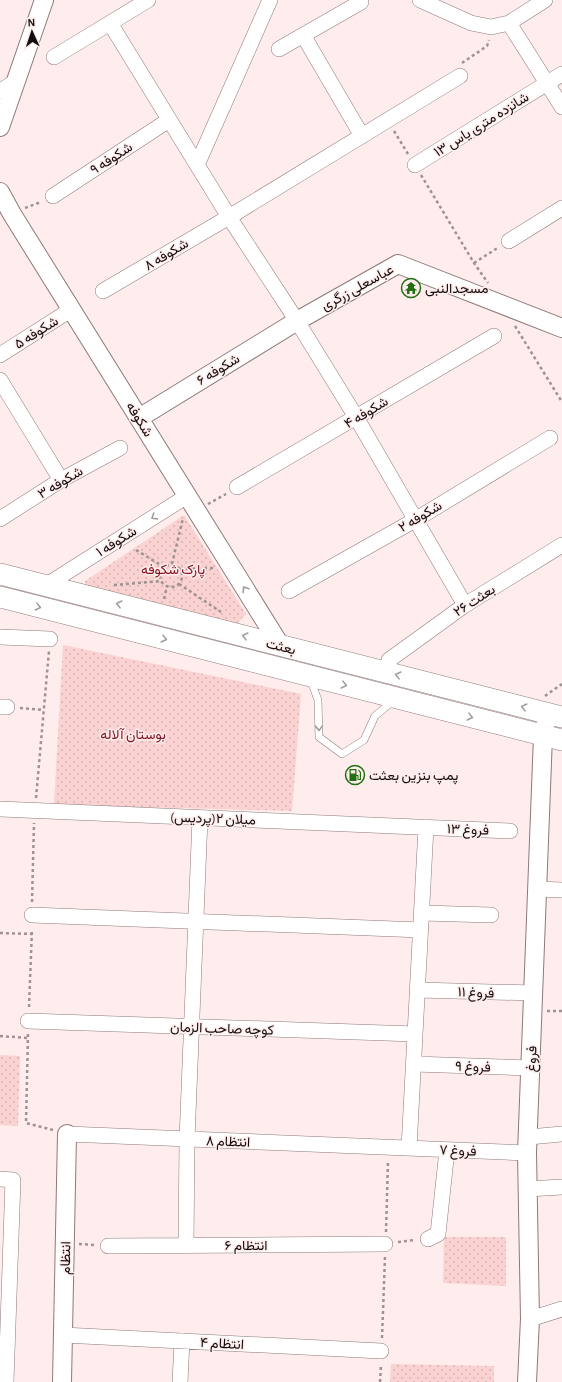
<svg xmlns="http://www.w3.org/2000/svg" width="562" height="1382" viewBox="0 0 562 1382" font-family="'Alegreya Sans',Vazirmatn,sans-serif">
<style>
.park{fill:url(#park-dots)}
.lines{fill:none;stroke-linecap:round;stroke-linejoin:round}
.service-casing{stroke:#8c7a79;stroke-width:8}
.minor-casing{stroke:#8c7a79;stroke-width:16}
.tertiary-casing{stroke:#8c7a79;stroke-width:20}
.secondary-casing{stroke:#8c7a79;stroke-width:22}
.path{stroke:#9f9292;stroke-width:2.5;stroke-dasharray:3 3;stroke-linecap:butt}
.service{stroke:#fff;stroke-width:7}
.minor{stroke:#fff;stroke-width:15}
.tertiary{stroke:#fff;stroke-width:18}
.secondary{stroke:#fff;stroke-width:21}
.oneway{stroke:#a19e9e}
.labels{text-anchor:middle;stroke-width:3;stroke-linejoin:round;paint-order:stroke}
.street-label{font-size:14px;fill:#140d0d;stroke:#feedec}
.poi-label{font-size:14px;fill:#140d0d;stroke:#feedec;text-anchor:start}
.park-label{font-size:14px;fill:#851526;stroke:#feedec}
</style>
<defs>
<pattern id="park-dots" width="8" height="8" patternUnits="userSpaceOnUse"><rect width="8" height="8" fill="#fbd2d2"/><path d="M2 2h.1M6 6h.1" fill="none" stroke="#d6b3b3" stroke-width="1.8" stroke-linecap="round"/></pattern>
</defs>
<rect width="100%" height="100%" fill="#feedec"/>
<path class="park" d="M184 515 246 614 237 624 86 586 85 581Z
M63 645 301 694 292 811 54 805Z
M0 1055 20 1056 18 1126 0 1125Z
M444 1237H506V1286L443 1283Z
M391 1364 494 1366V1382H390Z"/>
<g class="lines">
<g class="service-casing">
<path id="service" d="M310 678 318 700 319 737 342 754 364 740 375 716 393 701"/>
</g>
<g class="minor-casing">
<path id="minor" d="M420 0 471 23 491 27 509 23 545 0
M110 23 229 217 297 321 356 417 465 605
M509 23 562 107
M303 35 362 136
M279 49 361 2
M54 57 148 0
M0 91 15 82
M197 165 270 0
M415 165 562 74
M53 196 169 120
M509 241 562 208
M103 291 229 217 460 76
M0 355 72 309
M0 380 61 480
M237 487 494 336
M0 519 61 480 120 448
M45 586 187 496
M289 591 415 520 550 438
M0 637 50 639
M389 660 465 605 562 545
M0 707H7
M0 809 510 831
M537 889 562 890
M422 913 491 915
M32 915 421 930
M418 990 534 993
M28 1021 415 1034
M414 1064 531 1068
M67 1134 527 1153
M529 1137 562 1134
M409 1148 426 827
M0 1179 13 1180 6 1382
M528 1189 562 1187
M428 1239 438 1234 447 1150
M186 1245 187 1139 200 818
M108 1246 385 1244
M530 1319 562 1309
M63 1335 381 1351
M180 1382 182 1341"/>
</g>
<g class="tertiary-casing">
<path id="tertiary" d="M0 127 44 0
M0 192 12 214 280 645
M139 418 297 321 398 264 562 328
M62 1382 67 1134
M527 1382 530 1319 527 1153 543 736 546 722"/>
</g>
<g class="secondary-casing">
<path id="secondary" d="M0 574 562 717
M0 597 562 740"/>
</g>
<path class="path" d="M462 63 487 46 489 40
M394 131 408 154
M421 175 474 263 488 283
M25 208 41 202
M474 263 499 247
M515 326 562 402
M208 504 226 494
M136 550 164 567
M172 564 183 518
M160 576a11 11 0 1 1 22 0a11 11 0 1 1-22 0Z
M180 569 216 568
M179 584 221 612
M114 585 161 581
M164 599 167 586
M545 696 562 684
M20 708 44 710
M36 798 49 651
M32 902 34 823
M0 933 32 934
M29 1007 32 929
M547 1011H562
M28 1034 26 1123 53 1130
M0 1036 28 1038
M386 1232 388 1161
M398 1242 415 1240
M79 1244 96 1245
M382 1338 385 1257
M380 1382 381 1365"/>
<use href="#service" class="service"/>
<use href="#minor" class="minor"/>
<use href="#tertiary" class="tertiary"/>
<use href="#secondary" class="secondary"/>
</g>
<defs><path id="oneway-chevron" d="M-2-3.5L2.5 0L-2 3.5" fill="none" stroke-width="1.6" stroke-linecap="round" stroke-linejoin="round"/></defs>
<g class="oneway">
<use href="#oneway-chevron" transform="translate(154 517) rotate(148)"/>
<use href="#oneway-chevron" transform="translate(245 589) rotate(-122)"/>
<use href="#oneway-chevron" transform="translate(119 604) rotate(-166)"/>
<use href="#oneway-chevron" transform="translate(38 607) rotate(14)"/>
<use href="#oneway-chevron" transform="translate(245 636) rotate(-166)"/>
<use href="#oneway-chevron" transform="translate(164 639) rotate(14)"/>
<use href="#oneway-chevron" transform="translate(398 675) rotate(-166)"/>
<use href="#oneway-chevron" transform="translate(344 685) rotate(14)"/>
<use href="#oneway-chevron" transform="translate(524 707) rotate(-166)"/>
<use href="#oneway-chevron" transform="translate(470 717) rotate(14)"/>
<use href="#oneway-chevron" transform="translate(319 728) rotate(88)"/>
</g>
<defs>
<g id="temple-ring" transform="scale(1)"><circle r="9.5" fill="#feedec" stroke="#226f14" stroke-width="1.5"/><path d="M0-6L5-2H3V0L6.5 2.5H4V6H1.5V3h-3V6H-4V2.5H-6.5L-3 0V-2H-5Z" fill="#226f14"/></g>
<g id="fuel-ring" transform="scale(1)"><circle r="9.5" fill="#feedec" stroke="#226f14" stroke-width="1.5"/><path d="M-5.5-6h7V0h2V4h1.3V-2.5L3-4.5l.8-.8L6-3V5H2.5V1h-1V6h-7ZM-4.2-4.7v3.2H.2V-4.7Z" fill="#226f14"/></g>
</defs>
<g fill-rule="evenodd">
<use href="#temple-ring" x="411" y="288"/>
<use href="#fuel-ring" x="355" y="775"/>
</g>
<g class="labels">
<g class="street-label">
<text transform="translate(481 124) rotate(-32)" y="5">شانزده متری یاس ۱۳</text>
<text transform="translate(111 158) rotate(-33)" y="5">شکوفه ۹</text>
<text transform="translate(166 254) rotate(-31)" y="5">شکوفه ۸</text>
<text transform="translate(357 287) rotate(-29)" y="5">عباسعلی زرگری</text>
<text transform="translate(36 332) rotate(-32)" y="5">شکوفه ۵</text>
<text transform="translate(218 369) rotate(-31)" y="5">شکوفه ۶</text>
<text transform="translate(366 412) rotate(-31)" y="5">شکوفه ۴</text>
<text transform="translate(140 419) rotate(58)" y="5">شکوفه</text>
<text transform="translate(60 482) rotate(-31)" y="5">شکوفه ۳</text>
<text transform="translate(420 516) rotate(-31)" y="5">شکوفه ۲</text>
<text transform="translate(116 541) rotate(-32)" y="5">شکوفه ۱</text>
<text transform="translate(474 600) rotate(-33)" y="5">بعثت ۲۶</text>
<text transform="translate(281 646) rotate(14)" y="5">بعثت</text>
<text transform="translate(213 818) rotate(2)" y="5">میلان ۲(پردیس)</text>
<text transform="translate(468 829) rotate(2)" y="5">فروغ ۱۳</text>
<text transform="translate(476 992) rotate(2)" y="5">فروغ ۱۱</text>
<text transform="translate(222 1028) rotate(2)" y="5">کوچه صاحب الزمان</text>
<text transform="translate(531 1059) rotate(-88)" y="5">فروغ</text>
<text transform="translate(473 1066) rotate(2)" y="5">فروغ ۹</text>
<text transform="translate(228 1141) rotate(2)" y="5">انتظام ۸</text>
<text transform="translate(458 1150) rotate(2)" y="5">فروغ ۷</text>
<text x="246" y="1250">انتظام ۶</text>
<text transform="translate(65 1258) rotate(-89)" y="5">انتظام</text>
<text transform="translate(222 1343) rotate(3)" y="5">انتظام ۴</text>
</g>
<g class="poi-label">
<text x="425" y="293">مسجدالنبی</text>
<text x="369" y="780">پمپ بنزین بعثت</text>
</g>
<g class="park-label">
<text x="173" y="574">پارک شکوفه</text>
<text x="133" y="739">بوستان آلاله</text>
</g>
</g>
<g transform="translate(32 32) rotate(357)" stroke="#feedec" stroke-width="3" paint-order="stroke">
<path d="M0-3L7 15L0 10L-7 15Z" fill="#140d0d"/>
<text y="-6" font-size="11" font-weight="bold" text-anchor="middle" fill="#140d0d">N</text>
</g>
</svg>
